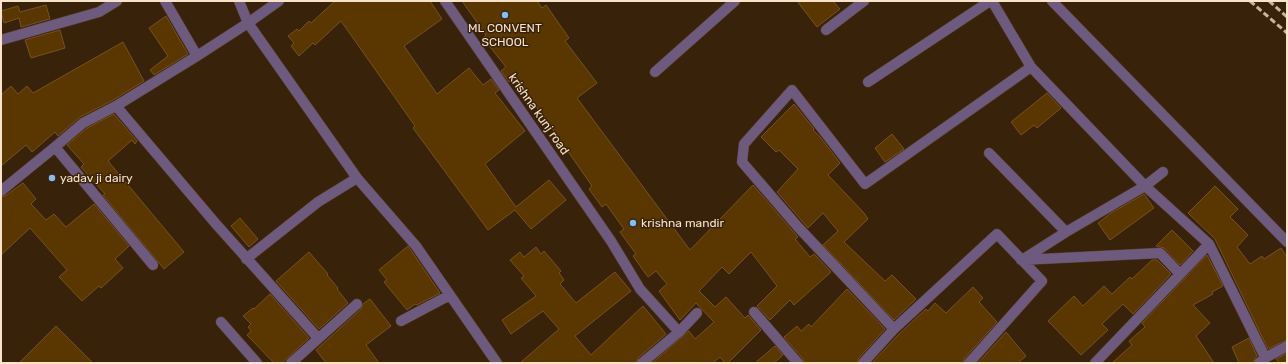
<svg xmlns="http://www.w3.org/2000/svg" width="1288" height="364" viewBox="0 0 1288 364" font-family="Rubik,sans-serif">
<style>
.building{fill:#5b3700;stroke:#775120}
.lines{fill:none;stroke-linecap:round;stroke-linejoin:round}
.street-casing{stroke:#533e25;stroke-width:11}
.street{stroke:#6e597f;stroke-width:10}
.rail{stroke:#cab49b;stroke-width:3;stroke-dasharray:6 3;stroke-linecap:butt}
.poi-dot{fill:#80bdfa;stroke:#38230a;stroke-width:1.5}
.labels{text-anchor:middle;stroke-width:3;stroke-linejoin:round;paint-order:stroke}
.poi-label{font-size:12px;fill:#fae3cb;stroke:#38230a;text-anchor:start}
.street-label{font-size:12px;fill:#fae3cb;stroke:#38230a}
</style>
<rect width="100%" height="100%" fill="#38230a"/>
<path class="building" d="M335 1H430L442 19 404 46 437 94 469 68 483 85 491 79 499 90 495 93 525 131 485 164 516 207 549 180 566 200 531 229 515 210 488 230 413 128 415 126 341 21 315 45 313 43 299 56 291 46 294 43 288 36 297 29 299 31 309 21 311 23Z
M462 1H537L542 8 546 5 569 38 565 41 597 83 577 98 690 250 753 185 798 237 795 239 810 257 814 254 831 272 794 305 790 300 770 320 757 306 777 286 751 252 729 274 722 267 699 291 715 307 726 297 745 318 748 315 761 330 728 363H725L720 357 713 363H652L689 331 695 339 714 322 696 303 680 320 659 291 667 284 656 271 648 277 633 256 636 254 620 232 624 229 606 204 602 207 589 189 592 186 542 114 513 79 509 82 501 71 506 67 483 38 486 35Z
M797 1H833L840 9 817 27Z
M46 5 50 19 21 27 19 18 4 23 1 11 18 6 20 12Z
M166 16 188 54 154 75 150 70 168 56 149 28Z
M60 30 65 48 31 58 25 40Z
M123 42 144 81 113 100 80 117 58 136 55 132 32 152 26 145 1 166V95L11 86 18 94 27 86 33 93Z
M1047 93 1061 108 1037 128 1034 125 1021 135 1011 122Z
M794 104 814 129 813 130 821 138 840 163 828 175 864 213 868 219 844 242 885 281 892 275 916 299 894 320 823 245 838 231 823 213 808 228 777 192 798 169 779 150 776 152 761 137Z
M114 114 137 141 135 144 132 140 108 161 184 252 164 269 103 195 105 194 81 167 84 164 67 145 87 128Z
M892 134 904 149 885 162 875 148Z
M23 183 36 199 31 204 46 220 54 214 66 227 94 204 129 246 115 259 123 268 101 288 99 286 82 301 59 277 67 270 30 228 1 255V197L5 196Z
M1215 186 1238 209 1230 217 1248 235 1237 247 1250 264 1262 256 1264 259 1281 248 1287 257V340L1268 349 1215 239 1188 213Z
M1144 194 1154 208 1110 240 1098 223 1111 213Z
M240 218 258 239 249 247 231 226Z
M1172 230 1193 251 1180 265 1164 248 1156 246Z
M408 246 440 293 417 305 415 304 407 310 384 282 387 280 379 270Z
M536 247 541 254 544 251 561 271 559 273 564 280 560 284 576 303 615 272 631 291 575 336 591 355 643 306 666 334 638 358 636 363H520L559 329 543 311 511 334 502 320 536 296 521 278 524 276 510 260 520 252 524 257Z
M309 252 328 274 327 275 338 288 337 289 348 303 319 329 276 281Z
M1207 255 1223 286 1212 292 1213 294 1193 305 1210 323 1196 336 1214 363H1112L1132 345 1129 341 1145 327 1142 323Z
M1152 260H1157L1171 274 1133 314 1123 304 1102 324 1108 330 1081 355 1048 321 1074 296 1083 306 1104 286 1112 294 1130 277 1132 279Z
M973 287 983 298 979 302 997 322 964 359 963 363H872L899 334 926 309 928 311 935 303 946 313Z
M847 289 885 329 858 359 857 363H804L803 359 784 337 797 326 801 331 809 324 811 327Z
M270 294 309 338 282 363H274L247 335 251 331 248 327 251 324 243 316 253 308 254 309Z
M370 299 391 326 366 345 379 363H326L316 350 361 309 363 304Z
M56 326 93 363H19Z
M1006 332 1026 356 1018 363H978Z
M1249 338 1257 356 1253 361V363H1239L1232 347Z
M775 346 783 355 774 363H755Z
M1287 353V363H1279L1276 359Z"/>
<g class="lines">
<g class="street-casing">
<path id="street" d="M165 1 197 56
M239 1 248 23 357 178 416 246 497 363
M445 1 611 241 640 289 679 332
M992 1 1031 67 1145 186 1209 244 1265 357
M1052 1 1287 242
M826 30 864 1
M1 40 99 12 117 1
M655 72 735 1
M868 82 990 1
M116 106 216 224 318 338
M55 147 83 123 116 106 197 56 248 23 279 1
M989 153 1066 232
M1 191 55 147 153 265
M246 259 318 202 357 178
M1021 260 1160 253 1180 274
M1022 260 1066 232 1145 186 1163 172
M754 312 798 363
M401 321 450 295
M221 322 257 363
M894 329 798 227 742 162 744 144 792 90 865 184 1031 67
M291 363 357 304
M642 363 679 332 697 313
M863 363 894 329 997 234 1042 281 969 363
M1095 363 1209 244
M1259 363C1266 356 1277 352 1287 346"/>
</g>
<use href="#street" class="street"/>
<path class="rail" d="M1250 1 1287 33
M1269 1 1287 17"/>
</g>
<g class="poi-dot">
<circle cx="505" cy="15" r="4"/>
<circle cx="52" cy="178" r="4"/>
<circle cx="633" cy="223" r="4"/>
</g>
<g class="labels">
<g class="poi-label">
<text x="505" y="32" text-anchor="middle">ML CONVENT<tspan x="505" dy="14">SCHOOL</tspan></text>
<text x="60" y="182">yadav ji dairy</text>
<text x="641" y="227">krishna mandir</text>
</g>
<g class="street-label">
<text transform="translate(539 114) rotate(55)" y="4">krishna kunj road</text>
</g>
</g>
<rect width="1288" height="364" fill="none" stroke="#fae3cb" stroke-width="4"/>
</svg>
